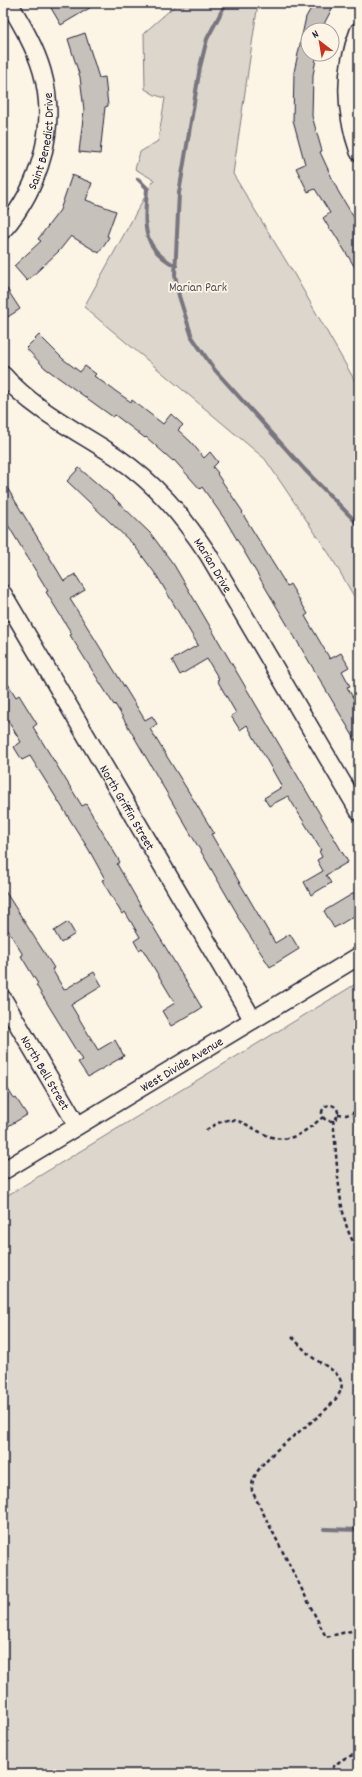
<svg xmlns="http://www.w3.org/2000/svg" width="362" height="1777" viewBox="0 0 362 1777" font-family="Dekko,sans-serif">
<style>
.green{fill:#dcd6cc;stroke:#7f7c84}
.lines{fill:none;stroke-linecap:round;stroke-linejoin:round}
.stream{stroke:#78757e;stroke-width:4}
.building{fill:#c6c1bb;stroke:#22223b}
.minor-casing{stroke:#22223b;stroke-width:20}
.path{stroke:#22223b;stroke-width:2.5;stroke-dasharray:4 3;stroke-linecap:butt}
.minor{stroke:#fcf5e5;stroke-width:17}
.labels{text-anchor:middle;stroke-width:3.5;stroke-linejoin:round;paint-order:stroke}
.street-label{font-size:13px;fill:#22223b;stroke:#fcf5e5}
.park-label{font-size:13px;fill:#504f5f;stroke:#fcf5e5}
</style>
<rect width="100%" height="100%" fill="#fcf5e5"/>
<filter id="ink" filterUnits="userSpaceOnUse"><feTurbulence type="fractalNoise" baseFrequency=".025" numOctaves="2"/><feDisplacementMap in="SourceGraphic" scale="8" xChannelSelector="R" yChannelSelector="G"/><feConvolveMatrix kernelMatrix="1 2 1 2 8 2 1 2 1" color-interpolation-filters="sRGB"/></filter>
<g filter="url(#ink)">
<path class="green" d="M178 3H258L233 174 294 274 359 388V605L330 555 265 459 84 307 154 180 135 169 140 152 158 141 165 98 155 95 145 89 144 33Z
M359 982V1774H3V1198Z"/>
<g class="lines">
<path class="stream" d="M226 3 207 39 200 67 179 193 175 275 179 296 192 337 214 369 305 470 359 525
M138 179 147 188C145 223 139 247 176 266
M324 1529 359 1530
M86 1774 87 1771"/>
</g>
<path class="building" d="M59 3H98L61 25 51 8Z
M314 3H335L325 22 323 30H308V54H317L313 75 312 116 322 151 320 152 338 191 359 226V274L332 230 331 231 323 218 330 213 315 189 308 192 296 168 305 164 293 120 294 72 306 17Z
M85 33 99 78 105 77 108 106 105 107 100 154 79 152 84 110 80 77 68 39Z
M72 175 92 183 86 200 116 211 107 236 109 237 99 253 71 236 59 251 27 281 14 266 41 241 38 239 60 210Z
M3 283 20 309 3 320Z
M39 335 63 359 80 372 85 366 96 374 94 376 131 402 132 400 163 424 171 414 183 425 178 430 191 442 204 458 210 452 218 462 213 467 218 473 217 474 243 512 242 513 287 586 290 584 308 614 305 616 330 659 341 653 349 667 342 671 350 686 347 687 359 708V746L226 521 202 487 200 489 174 460 173 461 146 437 145 438 115 415 113 417 45 368 26 348Z
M79 468 115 499 151 534 174 565 348 862 326 875 331 883 311 895 304 882 323 871 317 860 322 857 319 851 321 850 288 796 269 806 264 798 282 787 247 725 240 730 231 716 236 713 217 680 219 679 207 659 180 675 172 660 198 645 157 576 134 545 67 481Z
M3 481 64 581 75 574 85 590 70 599 145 720 152 716 157 724 150 729 214 833 211 834 275 943 290 934 299 949 270 967 237 916 238 915 115 704 114 705 70 635 72 634 46 592 48 591 3 517Z
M3 676 16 697 19 695 37 724 33 727 82 806 86 804 100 828 120 862 117 864 139 903 202 1008 171 1026 162 1011 175 1003 142 948 139 950 134 941 140 937 125 912 122 914 102 880 105 879 89 850 30 756 22 760 14 747 21 742 3 713Z
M3 888 54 968 52 969 64 990 94 972 102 986 71 1005 98 1050 115 1040 124 1056 88 1077 78 1062 82 1060 36 985 38 984 21 956 23 955 3 922Z
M359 890V913L334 928 324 911Z
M68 922 75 934 61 943 54 931Z
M3 1081 14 1099 16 1098 27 1115 3 1129Z"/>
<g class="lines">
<g class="minor-casing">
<g id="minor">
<path d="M359 31C343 72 345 112 359 152"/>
<path id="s1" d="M3 230C40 187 58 127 42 71 35 47 22 25 9 3"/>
<path id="s2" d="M3 375C35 411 78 431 117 457 156 484 182 515 208 554L359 811"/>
<path id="s3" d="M3 594 253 1020"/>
<path id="s4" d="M3 999 77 1125"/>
<path id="s5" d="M3 1171 359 956"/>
</g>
</g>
<path class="path" d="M322 1113a8 8 0 1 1 16 0a8 8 0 1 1-16 0Z
M338 1114 346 1115 359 1111
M333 1120C337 1149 337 1231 359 1248
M206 1130C213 1126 220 1121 228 1120 248 1118 264 1143 289 1138 302 1135 313 1125 323 1117
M292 1337C299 1344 305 1351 312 1357 321 1364 335 1369 340 1379 356 1408 247 1451 252 1491L326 1637 359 1629
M328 1774C336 1762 345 1756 359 1754"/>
<use href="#minor" class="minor"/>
</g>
</g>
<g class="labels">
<g class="street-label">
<text dy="5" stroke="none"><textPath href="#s1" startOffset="99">Saint Benedict Drive</textPath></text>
<text dy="5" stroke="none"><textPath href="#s2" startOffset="287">Marian Drive</textPath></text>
<text dy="5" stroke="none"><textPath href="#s3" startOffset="247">North Griffin Street</textPath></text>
<text dy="5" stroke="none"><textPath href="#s5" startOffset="208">West Divide Avenue</textPath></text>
<text dy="5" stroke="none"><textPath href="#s4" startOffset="85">North Bell Street</textPath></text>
</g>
<g class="park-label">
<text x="198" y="291">Marian Park</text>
</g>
</g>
<rect width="362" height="1777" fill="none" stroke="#fcf5e5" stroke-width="16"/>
<rect x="8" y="8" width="346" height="1761" fill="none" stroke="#22223b" stroke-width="1.5" filter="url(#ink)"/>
<g transform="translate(320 42) rotate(329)"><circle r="19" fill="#fcf5e5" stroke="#a5a1a1"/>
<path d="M0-3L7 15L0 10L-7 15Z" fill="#c8321e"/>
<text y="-6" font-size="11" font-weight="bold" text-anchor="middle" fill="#22223b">N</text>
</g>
</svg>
